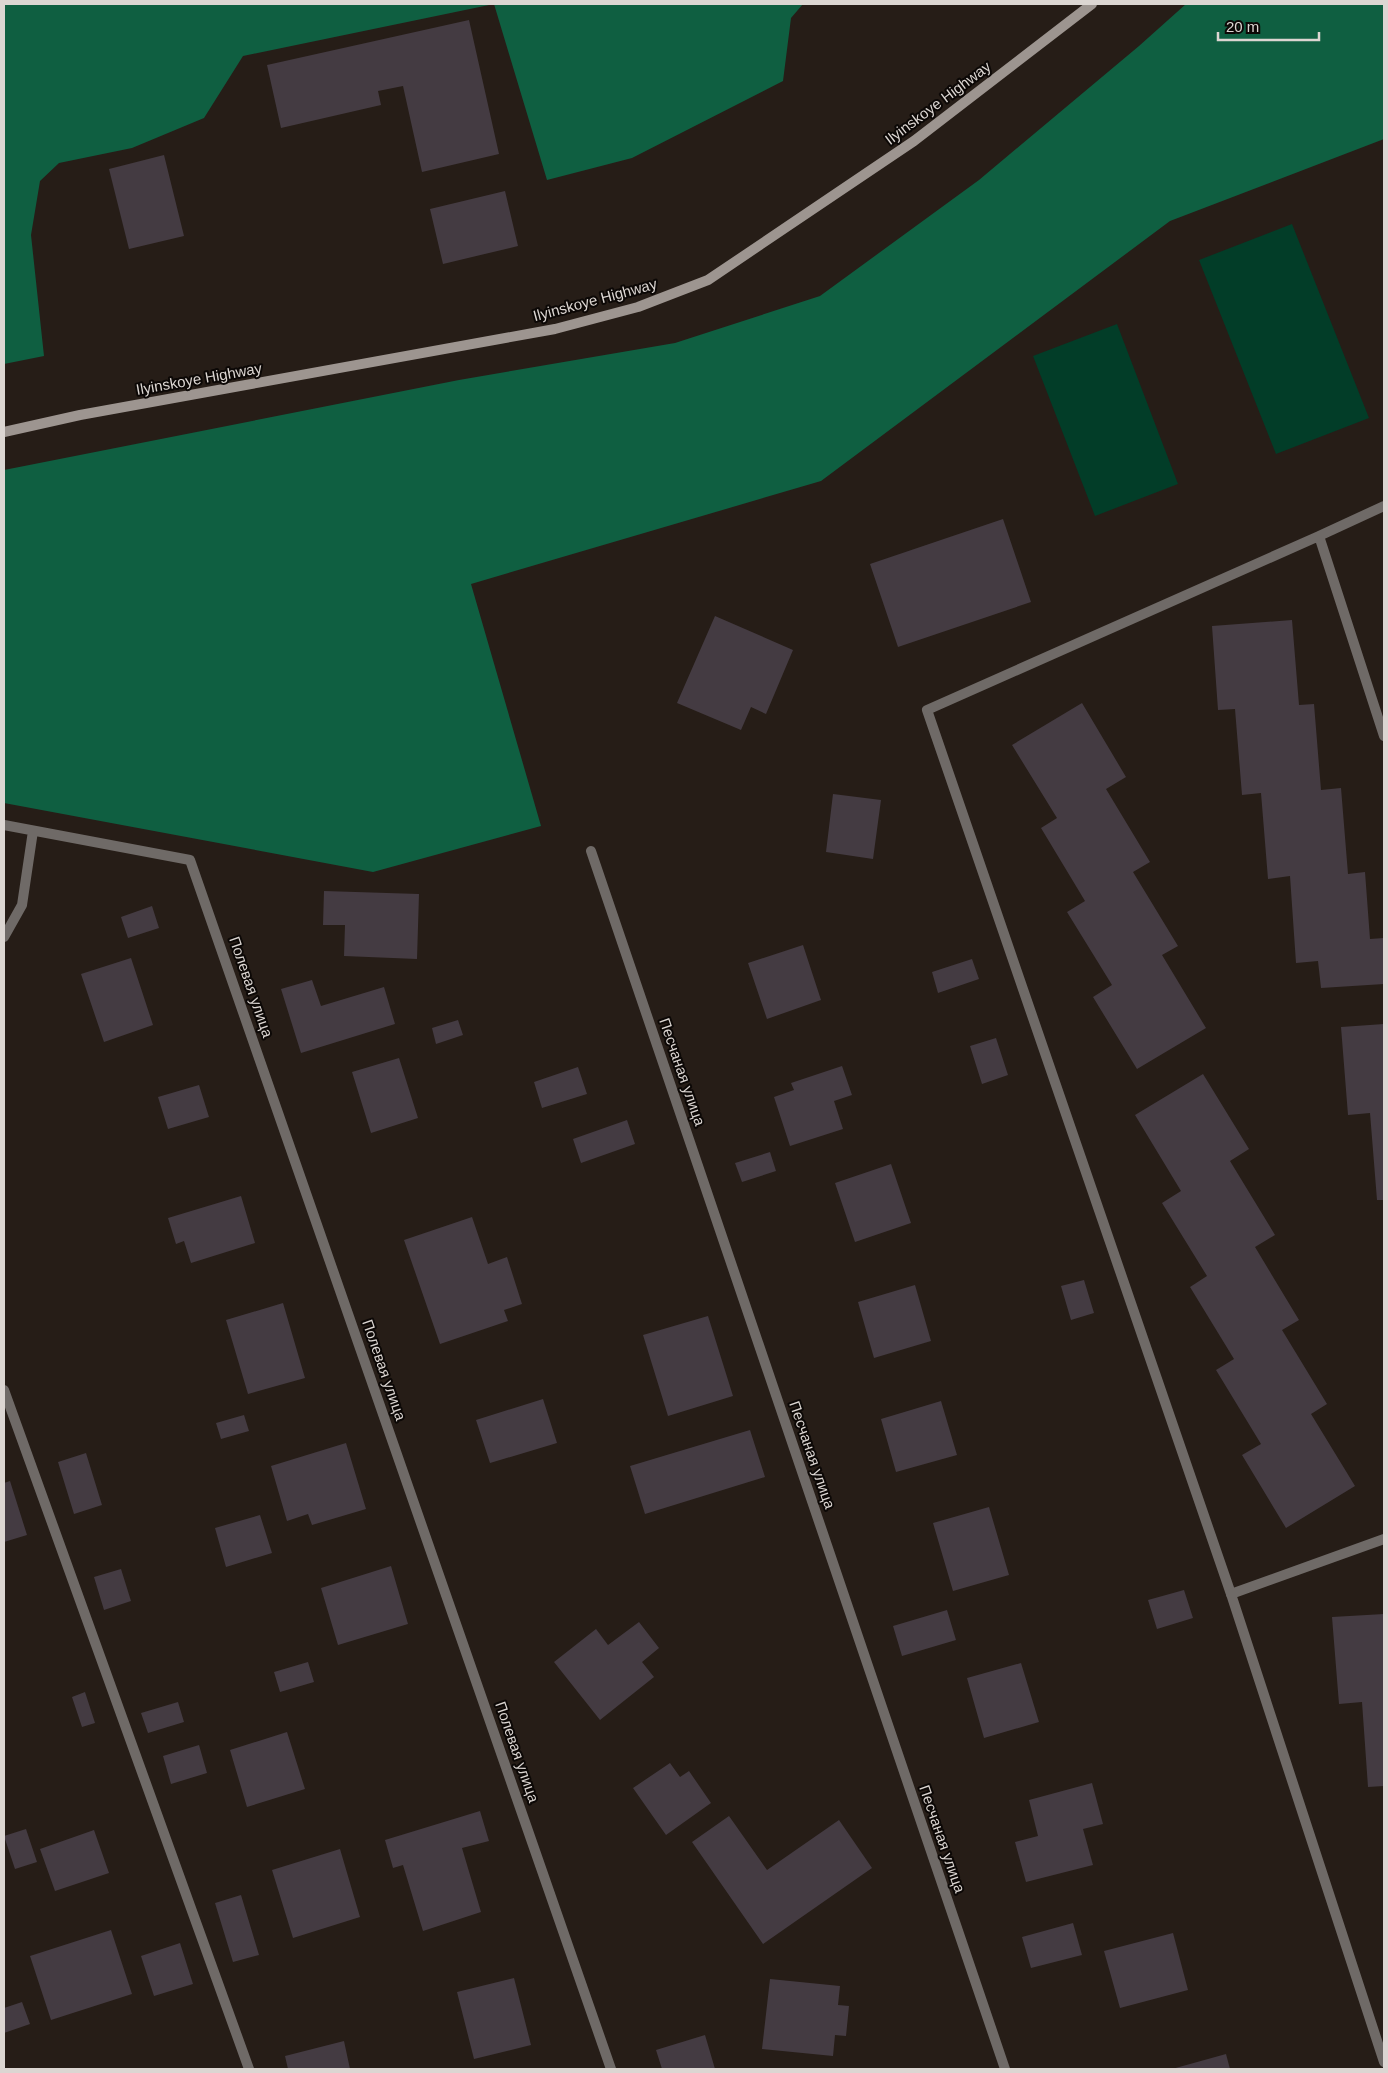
<svg xmlns="http://www.w3.org/2000/svg" width="1388" height="2073" viewBox="0 0 1388 2073" font-family="Helvetica,sans-serif">
<style>
.green{fill:#023d28}
.forest{fill:#0f5f41}
.building{fill:#443b42}
.lines{fill:none;stroke-linecap:round;stroke-linejoin:round}
.lane{stroke:#6f6a67;stroke-width:10}
.street{stroke:#6f6a67;stroke-width:10}
.secondary{stroke:#9d9590;stroke-width:10}
.labels{text-anchor:middle;stroke-width:4;stroke-linejoin:round;paint-order:stroke}
.street-label{font-size:15px;fill:#dcd6d2;stroke:#0c0806}
</style>
<rect width="100%" height="100%" fill="#261d17"/>
<path class="green" d="M1292 224 1369 418 1276 454 1199 260Z
M1117 324 1178 484 1095 516 1033 356Z"/>
<path class="forest" d="M4 4H803L791 18 783 81 632 158 547 180 494 4 243 56 204 118 132 148 59 163 40 181 31 235 44 356 4 364Z
M1186 4H1384V139L1170 221 821 481 471 584 541 826 373 872 4 803V470L459 380 675 343 820 296 979 180 1139 46Z"/>
<path class="building" d="M469 20 499 154 422 172 403 86 378 91 381 105 281 128 267 65Z
M164 155 184 236 129 249 109 169Z
M505 191 518 246 443 264 430 209Z
M1003 519 1031 602 898 647 870 564Z
M715 616 793 650 766 714 751 707 741 730 677 703Z
M1292 620 1299 705 1314 704 1321 790 1341 788 1348 874 1365 872 1370 939 1384 938V984L1321 988 1318 961 1296 963 1290 876 1268 879 1261 793 1242 795 1235 709 1218 710 1212 626Z
M1082 703 1126 777 1106 789 1150 862 1133 872 1178 946 1162 955 1206 1028 1137 1069 1093 997 1112 985 1067 912 1085 901 1041 828 1057 818 1012 745Z
M833 794 881 800 873 859 826 852Z
M324 891 419 894 417 959 344 956 345 925H323Z
M152 906 159 928 128 938 121 917Z
M803 945 821 1000 767 1019 748 963Z
M131 958 153 1025 104 1042 81 974Z
M972 959 979 979 938 993 932 972Z
M312 980 321 1006 384 987 395 1024 301 1053 281 989Z
M458 1020 463 1035 436 1044 432 1028Z
M1384 1024V1200H1377L1370 1113 1348 1115 1341 1027Z
M996 1038 1008 1075 982 1084 970 1046Z
M399 1058 418 1118 371 1133 352 1072Z
M842 1066 852 1095 834 1101 843 1129 790 1146 774 1097 794 1090 791 1083Z
M578 1067 587 1094 542 1108 534 1082Z
M1203 1074 1249 1149 1230 1161 1275 1235 1255 1247 1299 1320 1282 1330 1327 1404 1311 1414 1355 1486 1286 1528 1242 1455 1261 1444 1216 1370 1234 1359 1190 1287 1207 1276 1162 1203 1181 1191 1135 1115Z
M199 1085 209 1117 168 1129 158 1097Z
M627 1120 635 1144 581 1163 573 1139Z
M770 1152 776 1171 742 1182 735 1163Z
M891 1164 911 1223 855 1242 835 1183Z
M241 1196 255 1243 191 1263 184 1241 176 1244 168 1218Z
M472 1217 488 1264 507 1257 522 1304 504 1310 508 1321 440 1344 404 1240Z
M1084 1280 1094 1313 1071 1320 1061 1286Z
M915 1285 931 1341 874 1358 858 1302Z
M283 1303 305 1378 248 1394 226 1320Z
M708 1316 733 1396 668 1416 643 1335Z
M543 1399 557 1443 490 1463 476 1420Z
M941 1401 957 1455 896 1472 881 1419Z
M244 1415 249 1431 221 1439 216 1423Z
M750 1430 765 1477 645 1514 630 1466Z
M346 1443 366 1509 312 1525 308 1514 287 1521 271 1466Z
M86 1453 102 1505 74 1514 58 1462Z
M10 1481 27 1535 4 1542V1483Z
M989 1507 1009 1575 953 1591 933 1523Z
M260 1515 272 1553 226 1567 215 1528Z
M391 1566 408 1624 338 1645 321 1588Z
M121 1569 131 1601 104 1610 94 1577Z
M1184 1590 1193 1618 1157 1629 1148 1600Z
M947 1610 956 1640 902 1656 893 1626Z
M1384 1614V1786L1368 1787 1362 1702 1339 1704 1332 1617Z
M639 1622 659 1648 642 1662 654 1677 600 1720 554 1662 596 1629 608 1645Z
M308 1662 314 1682 280 1692 274 1672Z
M1021 1663 1039 1722 984 1738 967 1678Z
M85 1692 95 1723 82 1727 72 1697Z
M178 1702 184 1722 148 1733 141 1713Z
M287 1732 305 1789 247 1807 230 1750Z
M199 1745 207 1773 171 1784 163 1756Z
M670 1763 680 1777 689 1771 711 1803 666 1835 633 1788Z
M1092 1783 1103 1824 1083 1829 1093 1865 1026 1882 1015 1842 1038 1836 1029 1800Z
M480 1811 489 1841 462 1848 481 1912 423 1931 403 1865 393 1868 385 1840Z
M729 1816 767 1870 839 1820 872 1868 763 1944 692 1842Z
M26 1829 37 1862 15 1869 4 1836Z
M94 1830 109 1873 55 1891 40 1849Z
M340 1849 360 1917 293 1938 272 1870Z
M241 1895 259 1955 233 1962 215 1903Z
M1073 1923 1082 1955 1031 1968 1022 1937Z
M111 1930 132 1994 51 2020 30 1956Z
M1173 1933 1188 1990 1120 2008 1104 1951Z
M180 1943 193 1984 154 1996 141 1956Z
M514 1978 531 2045 474 2059 457 1992Z
M770 1979 840 1986 838 2005 849 2006 846 2036 835 2035 833 2056 762 2049Z
M22 2002 30 2024 4 2033V2008Z
M705 2035 715 2069H662L656 2050Z
M344 2041 350 2069H288L285 2056Z
M1226 2054 1230 2069H1172Z"/>
<g class="lines">
<path class="lane" d="M1384 506 1319 536 1384 736
M1231 1594 927 710 1319 536"/>
<path class="street" d="M4 825 190 860 611 2069
M591 851 1005 2069
M4 937 22 905 33 831
M4 1390 249 2069
M1384 1539 1231 1594 1384 2062"/>
<path class="secondary" d="M4 432 80 415 555 329 638 307 708 280 914 141 1092 4"/>
</g>
<g class="labels">
<g class="street-label">
<text transform="translate(938 103) rotate(-37)" y="5">Ilyinskoye Highway</text>
<text transform="translate(595 300) rotate(-15)" y="5">Ilyinskoye Highway</text>
<text transform="translate(199 379) rotate(-10)" y="5">Ilyinskoye Highway</text>
<text transform="translate(251 987) rotate(71)" y="5">Полевая улица</text>
<text transform="translate(682 1072) rotate(71)" y="5">Песчаная улица</text>
<text transform="translate(384 1370) rotate(71)" y="5">Полевая улица</text>
<text transform="translate(812 1455) rotate(71)" y="5">Песчаная улица</text>
<text transform="translate(517 1752) rotate(71)" y="5">Полевая улица</text>
<text transform="translate(942 1839) rotate(71)" y="5">Песчаная улица</text>
</g>
</g>
<rect width="1388" height="2073" fill="none" stroke="#dcd6d2" stroke-width="10"/>
<path d="M1218 32v8h101v-8" fill="none" stroke="#dcd6d2" stroke-width="2.5"/>
<text x="1226" y="32" font-size="15" fill="#dcd6d2" stroke="#0c0806" stroke-width="4" paint-order="stroke">20 m</text>
</svg>
